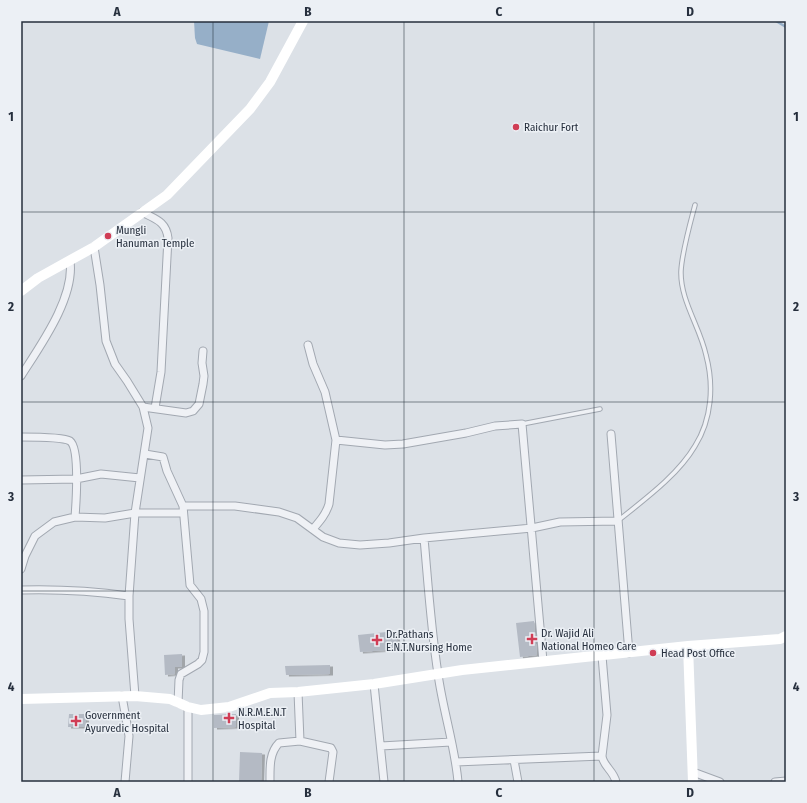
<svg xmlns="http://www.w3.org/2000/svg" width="807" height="803" viewBox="0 0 807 803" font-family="'Fira Sans Condensed',sans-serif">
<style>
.water{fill:#96afc8}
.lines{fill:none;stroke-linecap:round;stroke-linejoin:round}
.stream{stroke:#96afc8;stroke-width:2.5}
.building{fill:#b4bac4;filter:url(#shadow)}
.service-casing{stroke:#a2a8b1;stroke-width:5.5}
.minor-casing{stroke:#a2a8b1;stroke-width:9}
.service{stroke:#eff1f5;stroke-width:3.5}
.minor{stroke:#eff1f5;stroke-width:7}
.secondary{stroke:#fff;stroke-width:10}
.grid{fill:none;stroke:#262f3d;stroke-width:1;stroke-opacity:0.55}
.poi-dot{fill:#d03d55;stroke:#ecf0f5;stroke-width:1.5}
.labels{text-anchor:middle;stroke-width:3;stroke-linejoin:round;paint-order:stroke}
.poi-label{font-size:11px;fill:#262f3d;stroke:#ecf0f5;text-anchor:start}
.neatline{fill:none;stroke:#262f3d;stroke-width:1.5}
.grid-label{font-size:13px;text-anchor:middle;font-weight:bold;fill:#262f3d}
</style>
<defs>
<filter id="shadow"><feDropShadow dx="3" dy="1.5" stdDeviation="0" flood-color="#0004"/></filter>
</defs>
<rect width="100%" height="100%" fill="#dce1e7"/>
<path class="water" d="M194 21H269L260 59 197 44 195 38Z"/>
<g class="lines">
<path class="stream" d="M776 21 786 27"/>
</g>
<path class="building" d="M534 621 537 655 520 657 516 623Z
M396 631 398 649 360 652 358 635Z
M182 654V667H175V674L165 675 164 655Z
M330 665V674L286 675 285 666Z
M69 714H86V727H68Z
M236 714V727L214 728V715Z
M240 752 262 753 261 782H239Z"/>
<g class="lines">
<g class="service-casing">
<path id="service" d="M522 424 600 409
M619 520C645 499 678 475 695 446 712 419 714 385 706 355 700 327 680 300 681 271 682 252 690 224 695 205"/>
</g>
<g class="minor-casing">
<path id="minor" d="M142 212C155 219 166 221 168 238L161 372 155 408
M94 247 100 285 106 341 115 364 127 381 143 407 148 428 135 513 129 596V619L135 696
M308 345 313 364 325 392 336 440 329 504C326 514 320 521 313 529
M21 376C40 346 75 298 70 261
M143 407 186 413 193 411 199 404 203 384 204 376 202 363 203 351
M611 434 629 653
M21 437C30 437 63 437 70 441 80 448 76 504 75 517
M336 440 385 445 403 444 466 433 495 426 522 424 543 661
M145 454 163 457 167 471 183 506 190 585 201 599 204 611V652L202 660 198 664 181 674 179 680 178 703
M21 480 76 479 101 474 140 478
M183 506H235L279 512 297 518 323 537 339 543 360 545 389 543 424 538 532 528 560 522 617 521
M424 538C428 583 431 629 438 674 443 711 455 746 458 782
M21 569 25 556 35 536 54 522 75 517 105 518 135 513H183
M21 590C57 589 93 591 129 596
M602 656 607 715 602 756C603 766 614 771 616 782
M374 684 384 782
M122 696 129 736 125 782
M188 707V782
M300 741 331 748 333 752 329 782
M381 746 451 742
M514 760 518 782
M456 762 602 756
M693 772 720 782
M270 782C270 768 269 753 279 743L300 741 298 692
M775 782 786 781"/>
</g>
<use href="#service" class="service"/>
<use href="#minor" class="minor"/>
<path class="secondary" d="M21 291 38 278 94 247 167 195 250 109 270 82 303 21
M688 646 693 782
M21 699 135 696 170 699 188 707 201 710 229 707 270 693 298 692 374 684 462 670 688 646 780 639 786 636"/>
</g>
<path class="grid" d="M213 21V782M404 21V782M594 21V782M21 212H786M21 402H786M21 591H786"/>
<g class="poi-dot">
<circle cx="516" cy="127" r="4"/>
<circle cx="108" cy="236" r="4"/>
<path d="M530 633h4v4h4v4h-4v4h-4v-4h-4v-4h4z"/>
<path d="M375 634h4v4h4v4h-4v4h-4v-4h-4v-4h4z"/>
<circle cx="653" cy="653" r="4"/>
<path d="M227 712h4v4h4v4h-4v4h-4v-4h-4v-4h4z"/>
<path d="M74 715h4v4h4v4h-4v4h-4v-4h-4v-4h4z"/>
</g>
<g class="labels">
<g class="poi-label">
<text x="524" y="131">Raichur Fort</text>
<text x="116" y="234">Mungli<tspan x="116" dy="13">Hanuman Temple</tspan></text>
<text x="541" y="637">Dr. Wajid Ali<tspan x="541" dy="13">National Homeo Care</tspan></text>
<text x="386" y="638">Dr.Pathans<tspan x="386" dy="13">E.N.T.Nursing Home</tspan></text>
<text x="661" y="657">Head Post Office</text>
<text x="238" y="716">N.R.M.E.N.T<tspan x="238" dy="13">Hospital</tspan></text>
<text x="85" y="719">Government<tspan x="85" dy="13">Ayurvedic Hospital</tspan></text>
</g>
</g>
<rect width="807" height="803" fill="none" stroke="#ecf0f5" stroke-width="44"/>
<rect x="22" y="22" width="763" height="759" class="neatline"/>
<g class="grid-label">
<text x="117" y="16">A</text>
<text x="308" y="16">B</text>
<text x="499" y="16">C</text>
<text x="690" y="16">D</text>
<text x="11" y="121">1</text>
<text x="796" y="121">1</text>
<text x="11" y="311">2</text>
<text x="796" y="311">2</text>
<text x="11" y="501">3</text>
<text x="796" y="501">3</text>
<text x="11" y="691">4</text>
<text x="796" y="691">4</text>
<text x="117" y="797">A</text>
<text x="308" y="797">B</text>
<text x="499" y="797">C</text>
<text x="690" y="797">D</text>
</g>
</svg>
